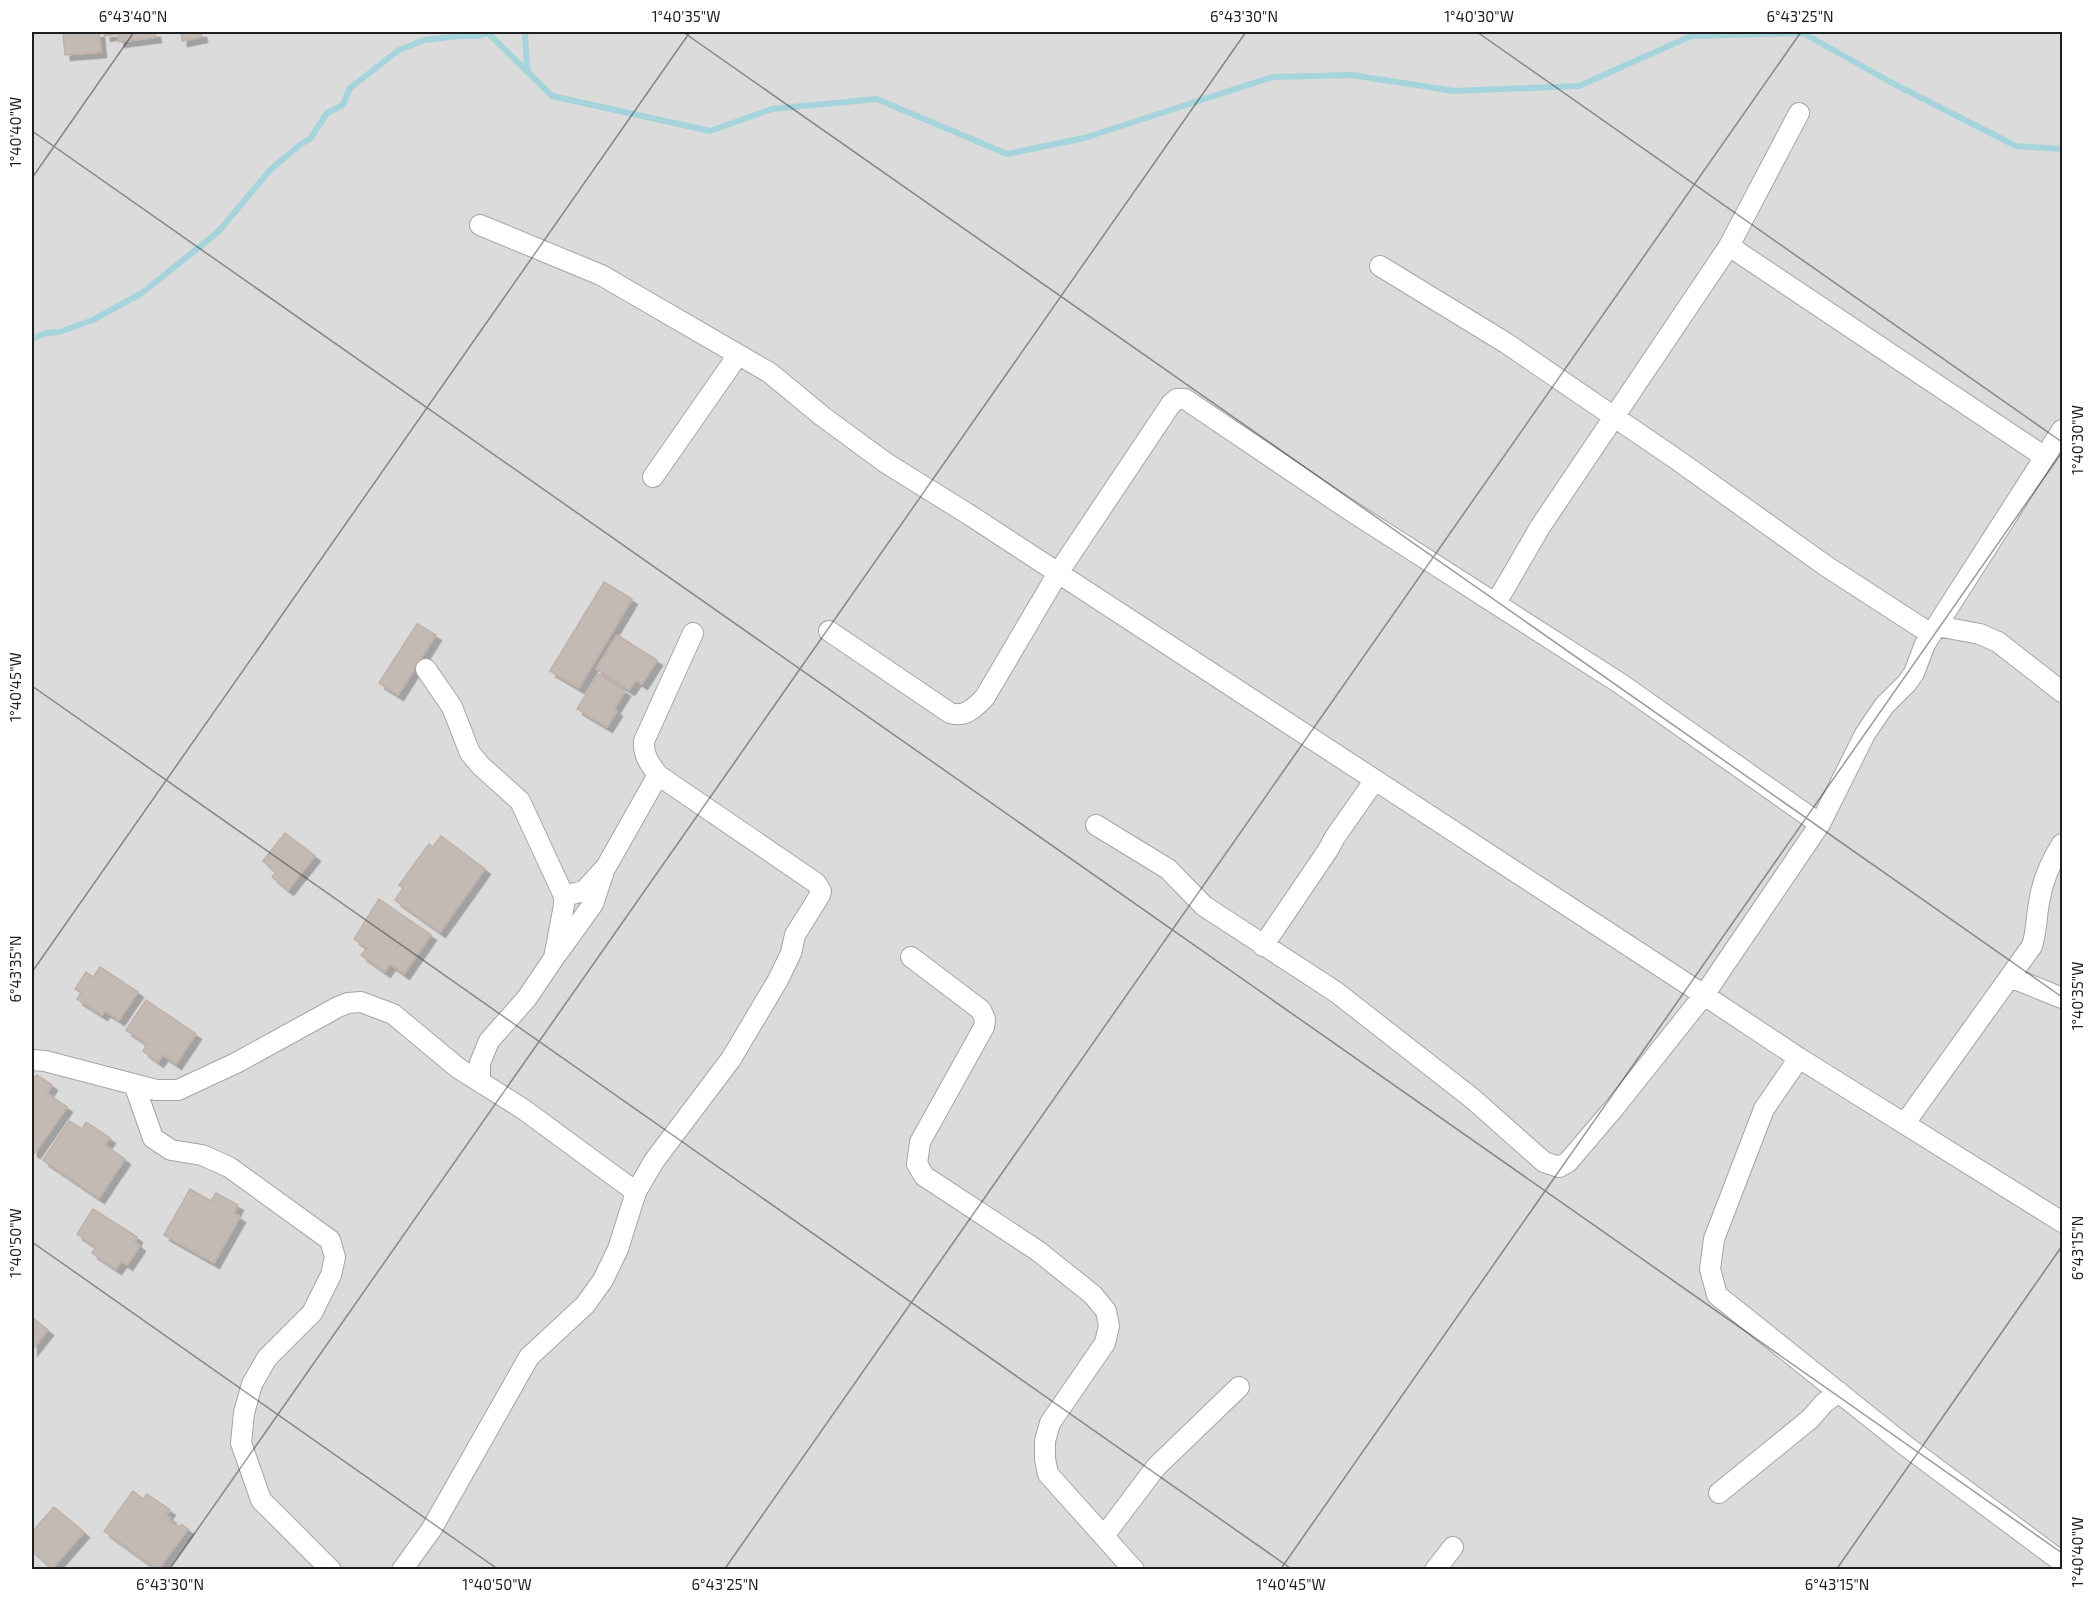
<svg xmlns="http://www.w3.org/2000/svg" width="2094" height="1601" viewBox="0 0 2094 1601" font-family="'Exo 2',sans-serif">
<style>
.residential{fill:#dcdbdb}
.lines{fill:none;stroke-linecap:round;stroke-linejoin:round}
.stream{stroke:#a5d4dc;stroke-width:6}
.building{fill:#c4bab4;stroke:#c0b0a7;stroke-width:1.5;filter:url(#shadow)}
.minor-casing{stroke:#a5a5a5;stroke-width:22}
.minor{stroke:#fff;stroke-width:20}
.ticks{fill:none;stroke:#1e1e1e;stroke-width:1.5;stroke-opacity:0.45}
.neatline{fill:none;stroke:#1e1e1e;stroke-width:2}
.ticks-label{font-size:15px;text-anchor:middle;fill:#1e1e1e}
</style>
<defs>
<filter id="shadow"><feDropShadow dx="5.5" dy="5.5" stdDeviation="0" flood-color="#0004"/></filter>
</defs>
<rect width="100%" height="100%" fill="#efebe4"/>
<path class="residential" d="M32 32H2062V1569H32Z"/>
<g class="lines">
<path class="stream" d="M552 96 710 131 772 109 877 99 1007 154 1084 138 1272 77 1352 75 1454 91 1579 86 1691 36 1803 33 1894 84 2016 146 2062 149
M32 339 46 333 59 332 93 320 142 293 218 232 270 170 301 144 310 139 327 113 343 105 350 88 399 50 424 40 460 36H478L488 33 552 96 527 71 525 32"/>
</g>
<path class="building" d="M63 32H99L101 52 65 55Z
M105 32H155L156 37 119 42 118 34 105 36Z
M181 32H201L202 37 182 41Z
M604 582 632 599 579 688 550 671Z
M417 624 436 635 398 695 379 683Z
M617 635 657 660 642 684 636 680 629 690 596 669Z
M598 674 625 691 614 709 617 711 607 727 577 709Z
M285 833 315 856 288 890 272 877 276 872 263 861Z
M441 836 485 869 440 932 395 900 403 888 399 885 429 844 433 847Z
M379 899 431 935 404 974 390 964 385 972 361 955 367 948 354 939Z
M100 967 138 992 119 1020 105 1011 102 1015 77 999 81 993 75 989 86 972 93 977Z
M146 1000 196 1034 176 1064 163 1055 158 1062 143 1051 147 1044 126 1030Z
M37 1075 52 1085 47 1093 67 1107 35 1153 32 1151V1080Z
M69 1121 82 1129 86 1122 110 1138 105 1145 125 1159 99 1198 43 1160Z
M190 1189 211 1201 216 1193 238 1205 234 1213 240 1217 214 1263 164 1235Z
M93 1209 137 1237 135 1242 140 1246 127 1265 122 1261 116 1269 92 1253 96 1247 77 1234Z
M32 1317 48 1330 32 1350Z
M133 1491 143 1499 147 1494 170 1510 166 1515 171 1518 169 1520 179 1527 181 1524 188 1529 158 1570 104 1531Z
M54 1507 84 1532 52 1569 32 1551V1532Z"/>
<g class="lines">
<g class="minor-casing">
<path id="minor" d="M480 225 601 275 770 373 822 416 886 463 968 514 1704 995 1799 1058 2062 1222
M1729 246 2045 457
M1380 266 1506 343 1676 459 1826 566 1931 634
M653 477 738 355
M1496 603 1540 527 1729 246 1799 113
M1937 626 1980 634 1998 642 2062 692
M829 631 950 713C966 718 975 707 985 697L1058 573 1171 404 1177 399H1185L1348 509 1621 684 1820 824
M426 669 452 707 470 753 481 766 520 801 564 896V905L554 958 527 998 489 1041 480 1063V1082
M1096 825 1168 869 1204 906 1336 992 1473 1099 1544 1162 1559 1167 1568 1162 1614 1108 1704 995 1820 824 1865 734 1884 706 1907 683 1914 673 1925 644 2062 430
M564 896 584 891 606 867 658 775C650 764 643 756 644 741L693 633
M1263 946 1328 850 1335 837 1375 780
M557 954 593 904 603 874
M911 957 981 1010 985 1019 984 1027 920 1142 917 1164 924 1176 1038 1251 1093 1295 1106 1311 1109 1326 1105 1343 1050 1423 1045 1441V1459L1048 1474 1134 1570
M2010 977 2062 998
M1799 1058 1764 1109 1714 1239 1710 1269 1717 1295 1906 1446 2062 1562
M32 1060 45 1061 156 1090H178L236 1063 338 1007 348 1003 361 1002 393 1014 458 1068 523 1109 636 1192
M134 1084 153 1138 171 1150 202 1155 229 1167 330 1240 335 1257 331 1275 312 1313 267 1358 252 1384 244 1413 241 1443 261 1500 331 1570
M1905 1123 2032 946C2037 930 2036 919 2039 903 2042 882 2051 861 2062 844
M1719 1493 1810 1419 1824 1403 1839 1392
M1104 1536 1156 1467 1239 1387
M402 1570 431 1530 529 1357 585 1305 603 1280 618 1249 636 1192 654 1161 731 1059 778 980 791 953 795 935 820 895 821 891 816 883 658 775
M1435 1570 1453 1547"/>
</g>
<use href="#minor" class="minor"/>
</g>
<path class="ticks" d="M683 32 2062 997M1477 32 2062 442M32 131 2062 1553M32 178 134 32M32 686 1293 1570M32 972 690 32M32 1242 499 1570M169 1570 1246 32M724 1570 1801 32M1280 1570 2062 452M1836 1570 2062 1246"/>
<rect width="2094" height="1601" fill="none" stroke="#ffffff" stroke-width="66"/>
<rect x="33" y="33" width="2028" height="1535" class="neatline"/>
<g class="ticks-label">
<text x="133" y="22">6°43'40"N</text>
<text x="686" y="22">1°40'35"W</text>
<text x="1244" y="22">6°43'30"N</text>
<text x="1479" y="22">1°40'30"W</text>
<text x="1800" y="22">6°43'25"N</text>
<text transform="translate(16 132) rotate(-90)" y="5">1°40'40"W</text>
<text transform="translate(2078 440) rotate(-90)" y="5">1°40'30"W</text>
<text transform="translate(16 687) rotate(-90)" y="5">1°40'45"W</text>
<text transform="translate(16 969) rotate(-90)" y="5">6°43'35"N</text>
<text transform="translate(2078 996) rotate(-90)" y="5">1°40'35"W</text>
<text transform="translate(16 1243) rotate(-90)" y="5">1°40'50"W</text>
<text transform="translate(2078 1248) rotate(-90)" y="5">6°43'15"N</text>
<text transform="translate(2078 1552) rotate(-90)" y="5">1°40'40"W</text>
<text x="170" y="1590">6°43'30"N</text>
<text x="497" y="1590">1°40'50"W</text>
<text x="725" y="1590">6°43'25"N</text>
<text x="1291" y="1590">1°40'45"W</text>
<text x="1837" y="1590">6°43'15"N</text>
</g>
</svg>
